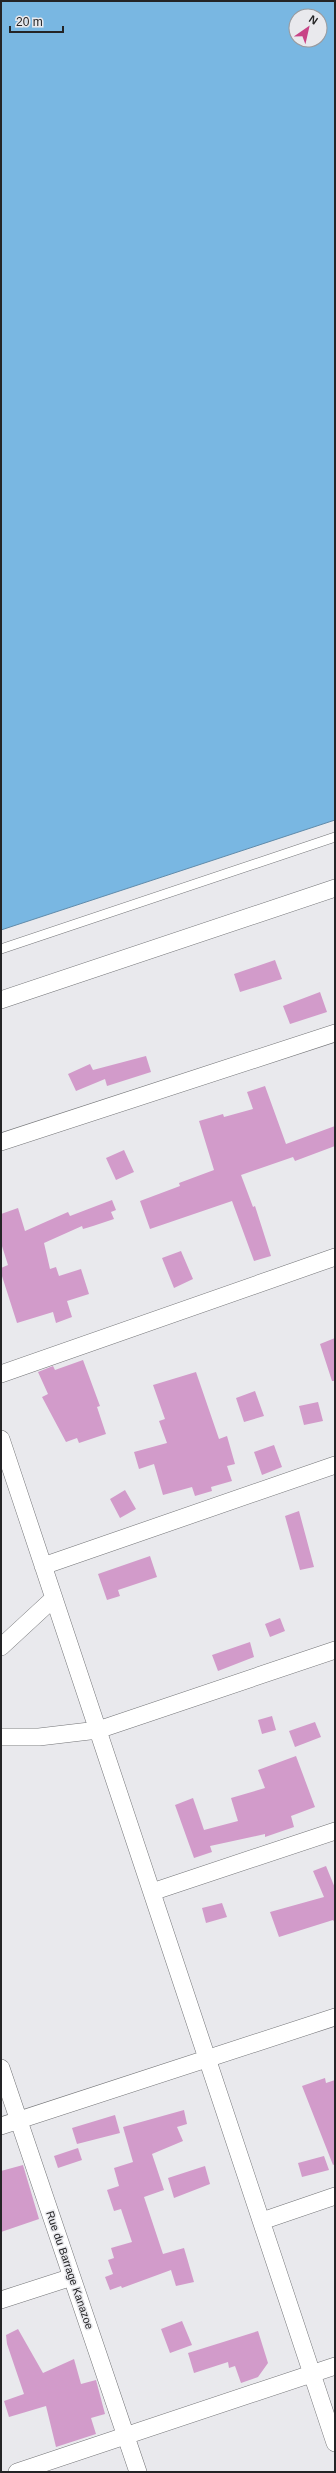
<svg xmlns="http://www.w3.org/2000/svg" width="336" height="2473" viewBox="0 0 336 2473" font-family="Helvetica,sans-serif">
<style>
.water{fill:#79b7e2;stroke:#608baa;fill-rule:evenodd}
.building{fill:#d29bca}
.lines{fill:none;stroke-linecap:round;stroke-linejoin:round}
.lane-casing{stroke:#737477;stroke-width:10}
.street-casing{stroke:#737477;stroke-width:18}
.lane{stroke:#fff;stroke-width:9}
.street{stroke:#fff;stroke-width:17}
.labels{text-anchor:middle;stroke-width:3;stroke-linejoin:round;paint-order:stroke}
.street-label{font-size:11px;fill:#242426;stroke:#e9e9ed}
</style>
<rect width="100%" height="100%" fill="#e9e9ed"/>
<path class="water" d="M1 1H335V820L1 930ZM296 16H320V40H296Z"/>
<path class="building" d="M275 960 282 979 240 992 234 974Z
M320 992 327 1012 290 1024 283 1006Z
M146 1056 151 1072 107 1086 105 1079 76 1091 68 1074 90 1064 93 1070Z
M265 1086 286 1144 335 1126V1146L295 1161 293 1157 241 1175 253 1207 255 1206 271 1256 254 1261 232 1201 150 1229 140 1201 180 1186 179 1183 214 1170 199 1121 223 1114 224 1117 253 1109 247 1092Z
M124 1150 134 1172 116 1180 106 1158Z
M112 1200 116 1210 111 1212 114 1219 93 1226 83 1229 82 1226 44 1243 50 1269 56 1267 59 1276 81 1269 89 1294 67 1301 72 1317 56 1323 53 1312 17 1323 1 1273V1268L8 1265 1 1243V1214L18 1208 25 1231 68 1212 70 1216Z
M181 1251 193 1279 174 1288 162 1258Z
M335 1338V1381H332L320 1344Z
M83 1360 100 1406 97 1407 106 1434 79 1443 77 1438 66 1442 42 1397 48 1394 38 1372 53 1366 55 1370Z
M196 1372 219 1439 227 1436 235 1464 227 1466 232 1481 211 1487 212 1491 195 1496 192 1487 163 1495 154 1464 139 1469 134 1452 167 1443 159 1421 165 1419 153 1385Z
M255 1391 264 1416 244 1422 236 1398Z
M318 1402 323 1421 304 1425 299 1406Z
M274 1445 282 1467 262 1475 254 1452Z
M125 1490 136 1509 120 1518 110 1499Z
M299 1511 314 1567 300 1570 285 1516Z
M150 1556 157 1577 118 1590 120 1596 107 1600 98 1574Z
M280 1618 285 1631 270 1637 265 1624Z
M250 1642 254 1657 218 1671 212 1655Z
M272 1716 276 1730 262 1734 258 1720Z
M315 1722 321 1737 295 1747 289 1731Z
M296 1756 315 1807 291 1816 294 1827 265 1837V1834L210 1846 212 1852 194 1858 175 1805 193 1798 204 1830 238 1821 231 1798 265 1788 258 1770Z
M326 1866 335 1888V1923L333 1920 279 1937 270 1912 324 1897 313 1871Z
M222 1903 227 1917 206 1923 202 1908Z
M325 2078 326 2083 335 2080V2164L333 2165 302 2086Z
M184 2110 187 2124 177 2127 183 2141 152 2154 164 2190 144 2197 163 2254 184 2248 194 2282 176 2286 171 2270 122 2288 121 2286 110 2290 105 2277 113 2274 108 2260 114 2258 111 2248 132 2242 121 2209 114 2211 107 2190 119 2186 114 2168 133 2162 123 2127Z
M115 2115 120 2133 77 2144 72 2128Z
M78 2148 82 2160 58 2168 54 2156Z
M324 2156 329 2170 302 2177 298 2163Z
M23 2165 39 2219 1 2232V2171Z
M205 2166 210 2184 174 2198 168 2178Z
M182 2321 192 2345 170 2353 161 2329Z
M18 2329 43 2373 74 2359 81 2384 96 2380 105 2414 91 2418 96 2434 56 2447 46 2406 9 2417 4 2401 24 2394 7 2344 6 2335Z
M258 2331 268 2363 258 2377 241 2383 235 2366 229 2368 228 2362 194 2373 188 2353Z"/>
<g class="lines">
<g class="lane-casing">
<path id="lane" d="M1 949 335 837"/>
</g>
<g class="street-casing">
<path id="street" d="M1 1000 335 888
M1 1142 335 1033
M1 1374 335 1257
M1 1439 335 2443
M43 1566 335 1465
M1 1647 54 1598
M1 1737H39L98 1730 335 1650
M152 1892 335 1831
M1 2068 138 2472
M1 2126 335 2017
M262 2221 335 2196
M1 2300 72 2277
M17 2472 335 2366"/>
</g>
<use href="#lane" class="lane"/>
<use href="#street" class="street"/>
</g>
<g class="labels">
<g class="street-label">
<text transform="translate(70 2270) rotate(71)" y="4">Rue du Barrage Kanazoe</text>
</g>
</g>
<rect width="336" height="2473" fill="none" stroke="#242426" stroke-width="4"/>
<g transform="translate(308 28) rotate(34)"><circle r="19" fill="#e9e9ed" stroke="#9a9a9d"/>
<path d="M0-3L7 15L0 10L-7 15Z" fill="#c84386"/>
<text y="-6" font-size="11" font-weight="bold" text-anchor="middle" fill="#242426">N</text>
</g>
<path d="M10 26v6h53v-6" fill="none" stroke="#242426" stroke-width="2"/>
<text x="16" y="26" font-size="12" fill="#242426" stroke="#e9e9ed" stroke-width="3" paint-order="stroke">20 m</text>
</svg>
